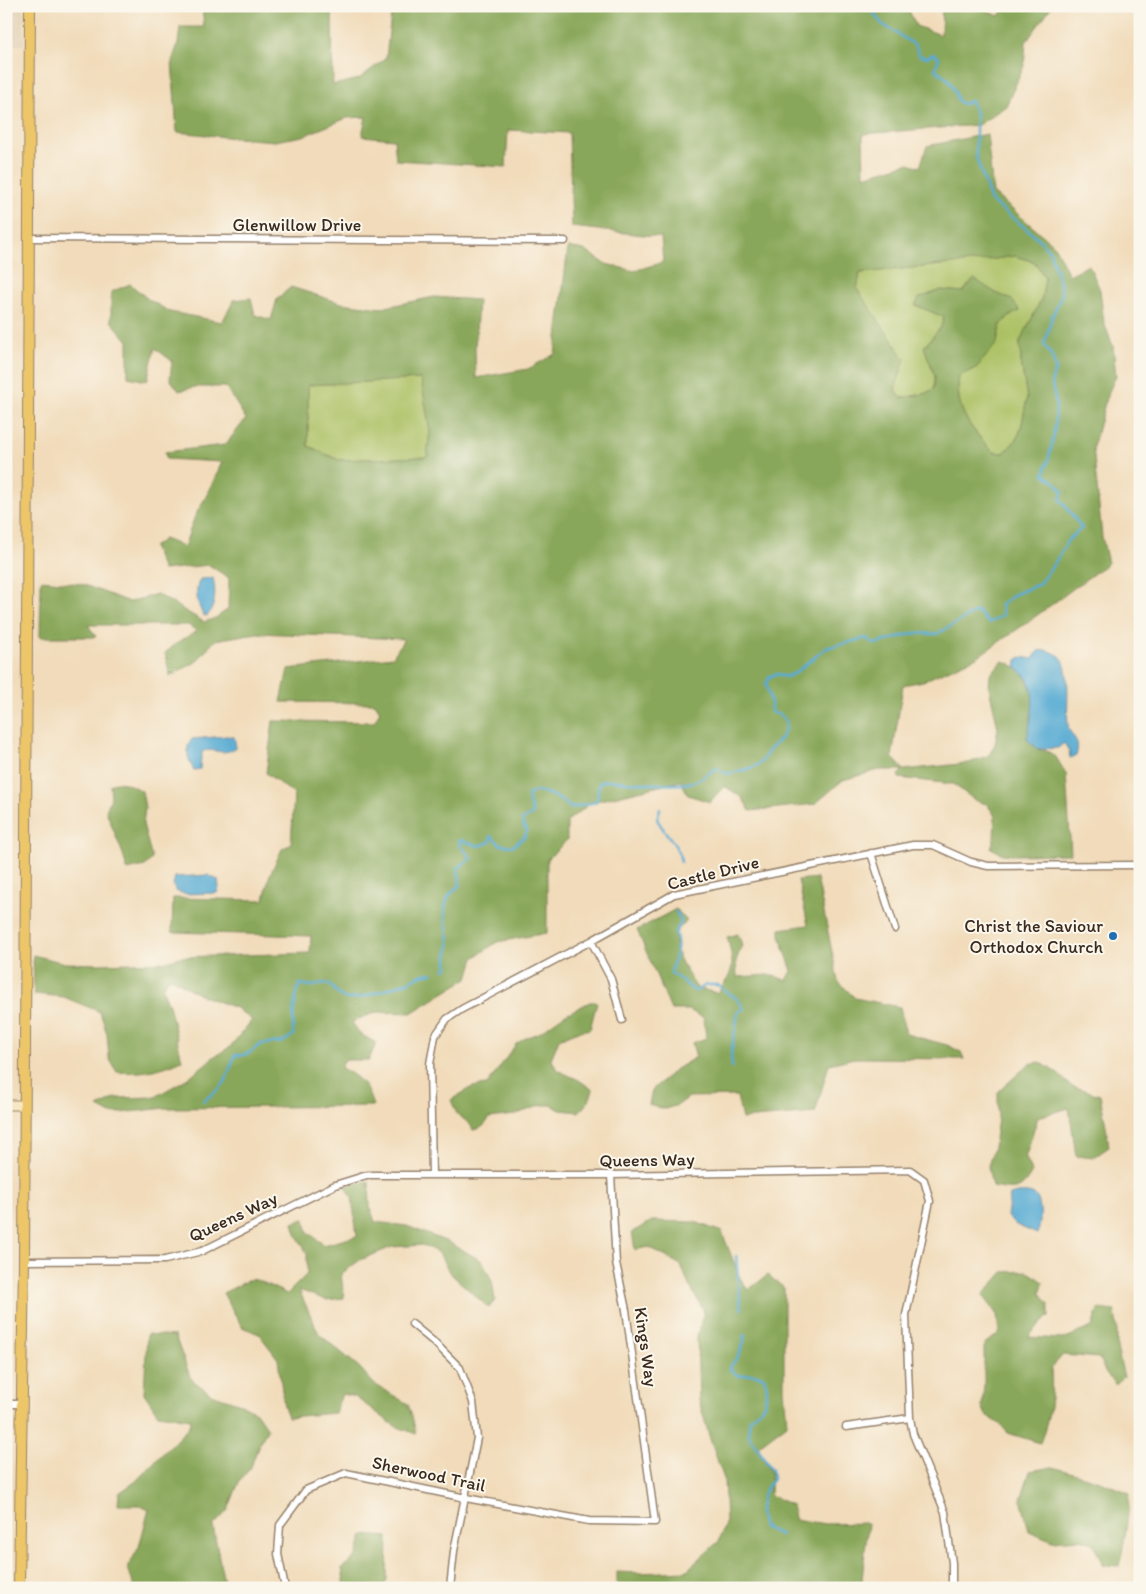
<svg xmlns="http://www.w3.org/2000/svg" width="1146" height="1594" viewBox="0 0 1146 1594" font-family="Itim,sans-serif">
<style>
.built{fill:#e0ceb1}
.green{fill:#acc165;stroke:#747642}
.forest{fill:#89a75a;stroke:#62683c;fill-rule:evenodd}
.water{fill:#57abd3;stroke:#496a78}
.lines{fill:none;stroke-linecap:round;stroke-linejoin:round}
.stream{stroke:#57abd3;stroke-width:2.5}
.street-casing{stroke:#96826c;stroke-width:9}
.secondary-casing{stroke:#96826c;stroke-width:11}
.primary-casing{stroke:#96826c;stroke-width:12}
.street{stroke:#fff;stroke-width:6}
.secondary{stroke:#f7e8c3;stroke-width:9}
.primary{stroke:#ecc669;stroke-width:10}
.poi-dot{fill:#1f6fb2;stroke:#fbf7ec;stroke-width:2}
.labels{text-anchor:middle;stroke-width:4;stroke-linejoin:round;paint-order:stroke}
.street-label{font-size:18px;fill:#3b2a1e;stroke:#fbf7ec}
.poi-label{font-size:18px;fill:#3b2a1e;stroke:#fbf7ec;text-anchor:end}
</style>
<rect width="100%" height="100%" fill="#fbf7ec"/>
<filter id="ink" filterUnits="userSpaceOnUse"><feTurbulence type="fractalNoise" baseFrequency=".02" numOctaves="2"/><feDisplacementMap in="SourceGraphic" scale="10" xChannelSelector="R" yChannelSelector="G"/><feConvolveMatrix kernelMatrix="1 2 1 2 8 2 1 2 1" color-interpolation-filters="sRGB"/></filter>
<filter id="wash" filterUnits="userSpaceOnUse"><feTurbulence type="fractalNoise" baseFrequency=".0096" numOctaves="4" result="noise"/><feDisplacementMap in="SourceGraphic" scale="20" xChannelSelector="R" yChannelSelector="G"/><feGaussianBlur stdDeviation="1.12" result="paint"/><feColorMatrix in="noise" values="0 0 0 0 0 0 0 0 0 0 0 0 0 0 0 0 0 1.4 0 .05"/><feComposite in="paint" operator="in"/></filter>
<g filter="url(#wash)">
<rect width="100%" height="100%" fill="#f1dbba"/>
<path class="built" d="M6 6H24V45H6Z"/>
<path class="green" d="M1015 256 1034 262 1045 277 1042 298 1020 342 1021 362 1027 398 1021 429 1016 440 1004 453 993 452C971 428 954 410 959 376L976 368 997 343 1000 326 1009 316 1020 311 1012 300 996 293 969 284 963 292 941 290 915 305 944 317 941 327 924 347 935 376 934 389 924 394 901 398 895 390 857 289 860 273 982 261Z
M421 379 430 431 427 457 339 460 308 446V385Z"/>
<path class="forest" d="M202 6H332L333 85 359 79 386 58 392 6H907L916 26 941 35 942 6H984L983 9 999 16 1005 6H1052L1026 42 1024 66 1006 106 978 125 863 134 864 176 909 163 920 167 927 146 987 134 993 193 1054 245 1069 275 1089 265 1100 290 1104 323 1113 346 1116 376 1107 396 1093 447 1102 537 1108 563 1028 622 977 657 923 681 903 685 892 757 904 770 969 763 989 755 995 744 998 728 989 687 990 675 1002 661C1024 666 1035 688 1033 710 1032 714 1030 718 1030 722 1031 730 1035 740 1038 749L1049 752 1056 757 1066 774 1071 854 1015 855 1003 854 991 848 994 839 995 816 987 804 976 801 953 784 899 778 898 775 903 770H879L843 780 815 804 750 811 742 797 724 786 710 802 688 795 681 781 592 802 567 821V840L547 860V933L497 942 474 958 468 978 411 1013 376 1012 352 1022 360 1034 376 1043 369 1060H344L341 1068C361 1078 366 1084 373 1106L166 1108 111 1114 98 1107 116 1098 155 1097 188 1078 215 1056 230 1047 252 1020 236 1008 200 995 170 977 162 988 169 1005 182 1060C161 1070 141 1074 117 1072L109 1058 107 1034 100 1012 64 997 34 994 33 955 65 963 100 964 163 962 180 957 310 953 311 936 172 932 173 898 264 900 269 877 282 849 291 844 294 794 266 773 273 721 374 722 380 711 375 703 281 702 288 669 393 657 404 639 257 633 215 640 196 662 170 676 165 653 178 642 197 631 188 625H88L96 637H40L41 580 82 584 129 602 157 594 204 622 216 618 228 609 229 578 209 565 163 570 153 547 164 539 184 547 195 516 209 491 222 462 166 459 165 452 225 445 246 419 226 387H195L179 391 170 379 172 361 155 348 147 381 128 377V341L111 321V292L130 284 148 299 170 312 222 322 234 300 251 298 255 315 271 320 277 299 291 287 341 303 381 308 434 297 478 300 475 349 476 378 528 369 555 354 568 247 584 250 606 264 634 271 663 262 661 237 572 227 569 133 508 130 506 167 396 160 394 139 362 136 366 117 347 118 303 136 275 141 236 138 177 132 172 61 178 44 180 27H204ZM1015 256 1035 262 1045 278 1042 298 1020 342 1021 362 1027 398 1021 429 1016 440 1004 453 993 452C971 429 954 410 959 376L976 368 997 343 1000 326 1009 316 1020 311 1012 300 996 293 974 279 963 292 941 290 919 298 915 305 944 317 941 327 924 347 935 376 934 389 924 394 901 398 895 389 905 359 857 289 860 273 982 261ZM421 379 430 431 427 457 339 460 308 446V385Z
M6 126H10L9 263H6Z
M116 782 126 783 142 791 145 808 143 824 152 859 145 866 127 870 123 854 106 811 111 798 110 785Z
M817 878 838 981 855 998 900 1007 906 1034 947 1045 961 1052 964 1059 854 1058 829 1064 815 1113 742 1119 737 1096 689 1097 678 1105 665 1109 649 1105 652 1090 676 1069 696 1057 692 1043 706 1038 704 1018 689 1010H671L637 930 676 909 687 921C683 925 678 928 676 933 671 949 688 975 697 988L717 993C736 971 734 963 727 937L738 934 742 945 736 961 737 977 769 975 787 980 792 971 780 936V929L808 925 798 880Z
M590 1002H597L590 1029 576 1032 559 1039 551 1059 559 1071 579 1080 593 1090 589 1101 579 1112 560 1110 552 1105H542L514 1115 489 1118C485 1126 482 1128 473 1130L470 1124 457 1114 451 1100 472 1087 487 1085 516 1044 527 1037 539 1033 564 1015Z
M1040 1062 1057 1073 1071 1086 1100 1095 1106 1126 1109 1147 1093 1158 1076 1156 1069 1108 1038 1117 1025 1158 1032 1172C1020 1194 1014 1190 992 1187L988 1166 994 1147 998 1118V1092L1029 1064Z
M369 1181 370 1207 375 1222 407 1226 448 1242 482 1261 492 1281 495 1300 489 1308 453 1276 445 1265 439 1253 423 1245 392 1247 360 1260 341 1274 344 1298 326 1300 299 1290 319 1334 359 1367 374 1384 408 1404 413 1420 416 1434 395 1426 355 1397 342 1394 335 1413 288 1417 284 1406 278 1359 259 1334 242 1327 223 1293 251 1279 260 1281 287 1294 307 1274V1253L296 1234 293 1223 304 1219 308 1232 324 1245 357 1236 352 1197 345 1186Z
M652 1221 695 1222 722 1232 740 1278 748 1290 768 1275 784 1288V1389L787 1424 758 1446 771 1473 770 1495 792 1505 794 1519 825 1524 868 1523 862 1580 865 1588H625L617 1584V1572L640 1573 686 1571 719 1541 726 1521 724 1479 711 1442 699 1401 697 1336 704 1311 689 1285 681 1265 648 1247 635 1250 632 1232Z
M1027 1271 1044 1282 1040 1293 1049 1304V1316L1028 1337 1063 1339 1092 1327 1098 1309 1115 1311 1117 1329V1348L1124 1377 1116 1385 1106 1374 1099 1358 1063 1355 1051 1368C1053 1398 1050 1415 1040 1443L1008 1433 1000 1424 986 1415 982 1407 984 1385V1344L999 1334 997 1315 983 1295 1003 1272Z
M147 1334 175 1336 191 1379 211 1394 241 1404 256 1412 268 1429 259 1444 251 1467 239 1482 228 1510 213 1526 225 1588 134 1587 128 1567 139 1547 149 1509 140 1505H118L119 1493 135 1482 188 1428 191 1419 158 1414 144 1393Z
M1052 1467 1097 1480 1130 1493C1128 1518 1125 1542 1119 1566L1103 1565 1093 1543 1080 1539 1053 1541 1029 1531 1021 1499 1030 1471Z
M363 1535 388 1537 387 1580 383 1588 361 1586V1588H345L342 1568 356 1557Z"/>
<path class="water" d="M213 578C216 590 216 607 207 616L203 615C197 603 194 591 200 579Z
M1046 650C1050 652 1056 653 1060 656 1072 668 1066 708 1068 724 1069 738 1082 737 1076 756L1070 758 1069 751 1064 743 1058 748 1038 749 1027 739C1030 720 1039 693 1025 676 1023 673 1019 670 1016 668L1017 660 1021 657 1033 659 1038 651Z
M227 736 234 737 236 747C223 757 217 748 203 751L201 757 200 769 194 770C188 761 184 748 192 739Z
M208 875 218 880 219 888 217 893 184 894 176 891 173 885 175 877Z
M1017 1193C1022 1193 1029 1192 1034 1195 1043 1200 1041 1226 1037 1234L1016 1225 1007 1216 1010 1195Z"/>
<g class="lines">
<path class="stream" d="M660 809 657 819C665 835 679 844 681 862
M676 912 680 918 681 923 675 932C681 947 674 958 671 973 675 978 681 978 685 983 689 986 690 989 696 991L706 985H718C728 996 735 992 744 1009L738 1012 731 1054 732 1067
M445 969 448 966C445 956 448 956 449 947 450 929 439 913 449 896 451 892 457 888 460 885L459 874 457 869 471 858 459 844 460 840 479 846 490 842 491 836 501 845 513 846 525 836 527 830 524 827 522 820 533 814 529 802 528 795C539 785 562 800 571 808L596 802C599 795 597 789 600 782 610 779 616 781 627 782 645 783 677 787 693 782 702 780 708 773 716 768L727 774C736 771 753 770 760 763 764 760 766 754 769 750 779 739 786 737 786 721L778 714 771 712V703L766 684 770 676 777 674 786 677 795 673 826 648 866 638 875 644 914 633 937 634 977 611 989 623 1003 615 1001 605 1013 595 1039 584 1056 561 1068 540 1082 528 1060 499 1063 492 1056 483 1044 474C1051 453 1056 429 1056 407 1056 391 1047 385 1056 369L1050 352 1044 345 1052 317 1062 294 1060 283 1050 252 1038 238 991 201 976 157V113L971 101 963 104 958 101 954 90 949 80 935 69 939 58 934 54 927 57 920 56 915 45 882 24 874 14 876 6
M203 1101 218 1090 225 1082 235 1055H243L249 1053 261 1044 283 1042 293 1035C293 1017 293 1001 300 984L312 986 324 983 330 985 339 995 346 999 358 998 385 990 410 981 421 975 432 973
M736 1256 741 1309
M745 1335C744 1342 742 1348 739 1355 736 1361 731 1363 730 1369L739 1376 752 1374 764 1377 767 1387 765 1403 760 1410 751 1417 749 1424V1436L772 1470 773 1479C761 1493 757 1510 763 1527L781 1535"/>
</g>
</g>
<g filter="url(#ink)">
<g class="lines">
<g class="street-casing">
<path id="street" d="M28 238 565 241
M871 853 895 929
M591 941 611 979 622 1020
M432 1175 430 1064 435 1036 447 1019 462 1009 591 941 674 894 913 845H933L971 862 988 866 1140 865
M24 1261 165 1260 202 1251 335 1185 367 1175H611L910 1170 924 1180 930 1201 906 1315 910 1418 913 1434 945 1512 952 1563V1588
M412 1324 435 1343 460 1368 473 1402 477 1438 454 1551 450 1588
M6 1404H21
M846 1427 910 1418
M285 1588 278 1554 280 1525 306 1490 346 1473 466 1498 589 1521 655 1522 626 1310 616 1263 611 1175"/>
</g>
<g class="secondary-casing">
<path id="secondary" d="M6 1105H24"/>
</g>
<g class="primary-casing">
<path id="primary" d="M19 1588 24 1261 30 6"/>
</g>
<use href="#street" class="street"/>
<use href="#secondary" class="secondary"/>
<use href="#primary" class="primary"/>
</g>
</g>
<circle class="poi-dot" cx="1113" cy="936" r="5"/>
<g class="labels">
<g class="street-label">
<text x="297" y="231">Glenwillow Drive</text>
<text transform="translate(713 873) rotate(-14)" y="6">Castle Drive</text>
<text transform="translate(647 1160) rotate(-1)" y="6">Queens Way</text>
<text transform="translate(233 1217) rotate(-25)" y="6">Queens Way</text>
<text transform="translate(646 1347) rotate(82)" y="6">Kings Way</text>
<text transform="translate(429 1474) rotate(12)" y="6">Sherwood Trail</text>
</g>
<g class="poi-label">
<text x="1103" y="932">Christ the Saviour<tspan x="1103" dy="21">Orthodox Church</tspan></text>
</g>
</g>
<rect width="1146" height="1594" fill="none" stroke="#fbf7ec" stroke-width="25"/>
</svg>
